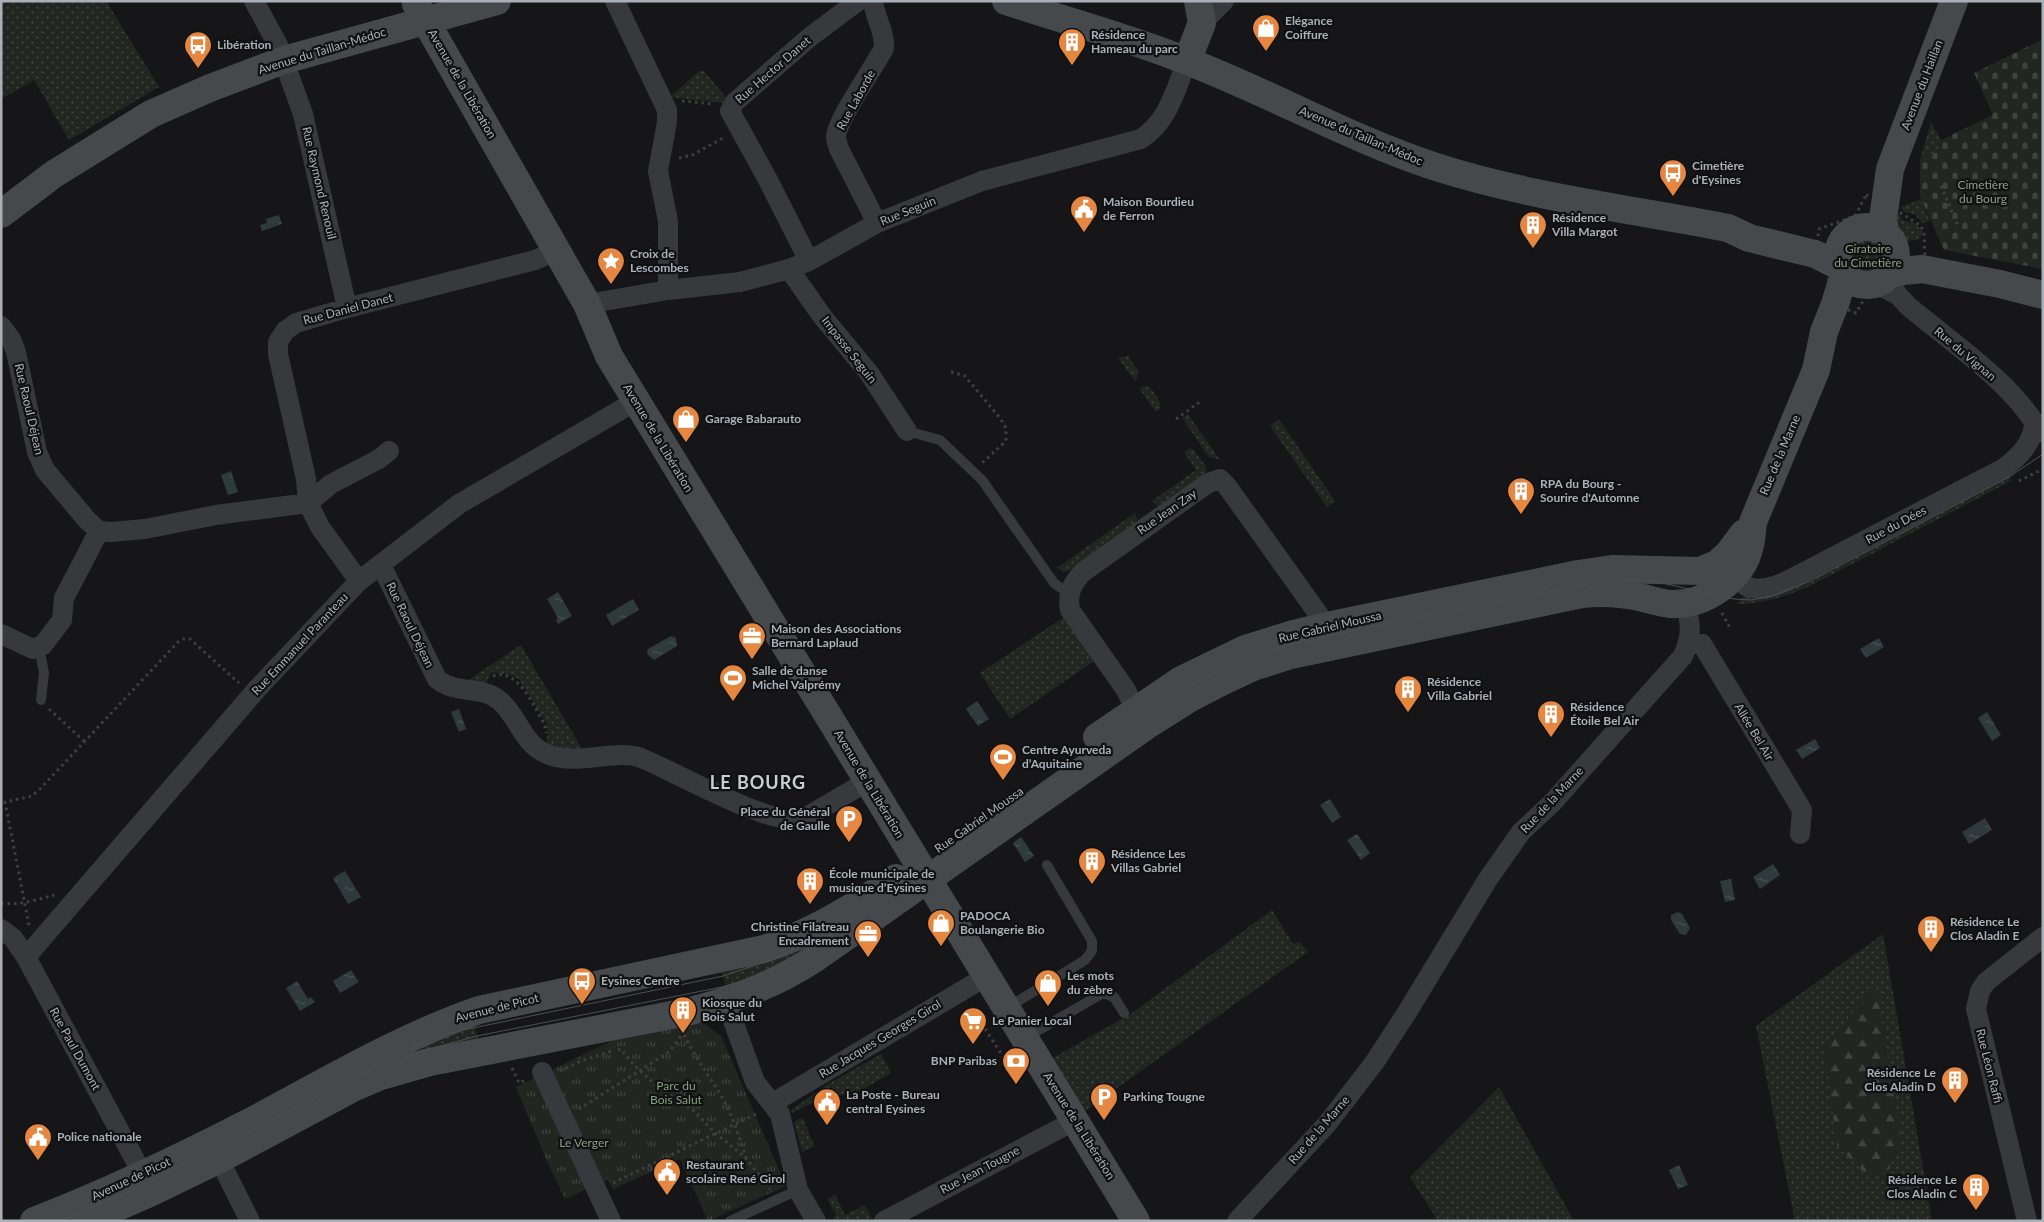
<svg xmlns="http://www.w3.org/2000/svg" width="2044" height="1222" viewBox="0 0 2044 1222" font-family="Lato,sans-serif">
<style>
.grass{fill:url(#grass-dots)}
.forest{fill:url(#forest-firs)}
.cemetery{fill:url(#cemetery-stones)}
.park{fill:url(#park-tufts)}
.water{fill:url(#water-ripples)}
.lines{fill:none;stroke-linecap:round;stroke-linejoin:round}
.path{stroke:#3d4043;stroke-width:3;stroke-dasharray:2.5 4;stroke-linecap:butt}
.lane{stroke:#37393c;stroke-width:10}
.street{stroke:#37393c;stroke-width:20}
.secondary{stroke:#45494c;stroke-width:28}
.tram{stroke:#4c5053;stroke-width:1}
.labels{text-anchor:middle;stroke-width:4.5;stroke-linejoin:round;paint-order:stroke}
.poi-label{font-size:12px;font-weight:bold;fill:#a9b0b7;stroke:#111113;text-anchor:start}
.street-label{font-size:12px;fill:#a9b0b7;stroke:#111113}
.park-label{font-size:12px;fill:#86a081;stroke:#111113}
.district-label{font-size:18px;font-weight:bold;letter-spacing:1px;fill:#c9ced3;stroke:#111113}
</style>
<defs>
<pattern id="grass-dots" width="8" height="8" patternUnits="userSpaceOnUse" patternTransform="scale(1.25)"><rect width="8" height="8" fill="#212720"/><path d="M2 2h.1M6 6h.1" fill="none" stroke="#3e443e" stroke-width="1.8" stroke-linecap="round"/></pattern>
<pattern id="forest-firs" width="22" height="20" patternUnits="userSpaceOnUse" patternTransform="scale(1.25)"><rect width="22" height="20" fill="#212720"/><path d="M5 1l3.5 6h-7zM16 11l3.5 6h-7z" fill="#3e443e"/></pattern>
<pattern id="cemetery-stones" width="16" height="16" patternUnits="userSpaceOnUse" patternTransform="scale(1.25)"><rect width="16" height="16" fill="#212720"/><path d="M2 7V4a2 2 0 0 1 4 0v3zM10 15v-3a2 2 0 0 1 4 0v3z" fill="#3e443e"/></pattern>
<pattern id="park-tufts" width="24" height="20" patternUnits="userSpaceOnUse" patternTransform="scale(1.25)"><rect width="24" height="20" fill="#212720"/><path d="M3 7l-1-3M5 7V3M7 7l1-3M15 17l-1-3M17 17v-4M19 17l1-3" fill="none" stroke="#3e443e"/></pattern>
<pattern id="water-ripples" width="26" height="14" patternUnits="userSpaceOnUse" patternTransform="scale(1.25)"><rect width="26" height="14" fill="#2f3a3d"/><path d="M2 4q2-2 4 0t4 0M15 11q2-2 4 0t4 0" fill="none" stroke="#4a5457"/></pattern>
</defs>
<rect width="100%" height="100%" fill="#161618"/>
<path class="grass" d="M1 1H106L159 87 69 140 34 80 1 99Z
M699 71H704L728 100 723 103 670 97Z
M1931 122 1941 140 1939 151 1920 160Z
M1921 199 1930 221 1923 223 1914 214 1904 212 1901 207Z
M1899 213 1902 220 1913 223 1922 230V235L1917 240 1908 241C1898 234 1894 228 1894 216Z
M1850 256a18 18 0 1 1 36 0a18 18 0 1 1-36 0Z
M1128 356 1139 372 1135 381 1118 358Z
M1146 386C1153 389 1161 400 1160 408L1156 412 1139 388Z
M1188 414 1220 460 1209 457 1182 418Z
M1279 419 1335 501 1327 507 1270 426Z
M1190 448 1194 450 1206 467V472L1158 506 1152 501 1196 470 1184 452Z
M2007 472 2011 481 1812 585C1787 596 1764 604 1736 604L1745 595Z
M1135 513 1137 520 1136 524 1068 571 1064 572 1057 568Z
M1064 617 1094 661 1010 719 980 673Z
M521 645 582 749 562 751 546 745 548 730 547 724 519 679 512 675 491 672 486 684 467 681Z
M1272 910 1293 944 1300 942 1308 952 1082 1113 1051 1059 1132 1013Z
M1883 934 1932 1221H1795L1756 1026Z
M803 941 810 954 726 989 722 973 748 964Z
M474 1023 478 1039 400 1063 422 1037Z
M881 1054 891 1073 846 1099 844 1094 822 1103 820 1099 792 1113 791 1110 828 1084Z
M1499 1087 1574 1221H1438L1410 1177Z
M803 1118 814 1146 802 1152 794 1122Z
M835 1194 845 1215 865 1205 872 1219 831 1221 836 1215 828 1200Z"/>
<path class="forest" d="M1876 986 1902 1138 1889 1169 1871 1180 1837 1145 1824 1046Z"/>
<path class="cemetery" d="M2043 39V269L1944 250 1920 196V160L1939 151 1941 140 1993 115 1974 73Z"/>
<path class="park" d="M702 1022 721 1036 786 1186 708 1221 680 1159 613 1189 608 1179 565 1199 546 1159 516 1087 616 1039Z"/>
<path class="water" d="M279 215 282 224 262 231 260 225 267 223 266 219Z
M231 471 238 492 228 495 221 475Z
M558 592 572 616 558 624 556 620 558 618 547 599Z
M633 599 639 610 612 626 606 615Z
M671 636 676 638 677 646 654 660 647 654 648 649Z
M1879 638 1884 647 1866 658 1860 649Z
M977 701 989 719 978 726 966 709Z
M459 709 466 729 459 732 451 712Z
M1987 712 2001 735 1992 741 1978 718Z
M1815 739 1820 748 1802 759 1796 750Z
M1330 799 1341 817 1332 823 1320 805Z
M1985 818 1992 830 1969 844 1962 832Z
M1357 834 1370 853 1361 860 1347 840Z
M1021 837 1034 856 1025 862 1013 843Z
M1773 864 1780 875 1760 889 1753 877Z
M345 871 361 897 348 904 333 878Z
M1731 879 1735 900 1725 902 1720 881Z
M1678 912 1682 914 1690 928 1686 935 1680 934 1671 920V915Z
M351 970 359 982 340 993 333 981Z
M297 981 308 999 311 997 315 1002 300 1011 286 988Z
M1679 1165 1688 1185 1678 1189 1669 1170Z"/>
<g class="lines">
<path class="path" d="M682 101 713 104
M679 158 692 155 723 138
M1941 186 1958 226
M1866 195 1893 205 1901 213 1921 226 1924 234 1925 257 1921 277 1906 282 1898 295 1894 299 1884 294 1866 296 1856 313 1827 301 1829 274 1814 262 1819 229 1855 216Z
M951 372 965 376 1000 418 1006 428V441L982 463
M1176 419 1201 401
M2019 481 2039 471H2043
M1722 613 1731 630
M493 676C518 667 534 707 545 725L546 733
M49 709 85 742
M1 903C19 906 38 899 55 895
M29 925 5 802 32 796 40 789 178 642 183 639H190L239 683
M971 1007 1004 1058 1023 1082
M684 1035C695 1057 709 1076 722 1097 733 1116 739 1137 746 1158
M618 1050 621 1049 634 1065 659 1088 694 1111 715 1133 746 1158 770 1189
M512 1068 519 1083 527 1079
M560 1071 581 1061 612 1051
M579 1109 669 1052 681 1036
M613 1183 758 1113"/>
<path class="lane" d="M907 431 940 440 982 480 1054 583 1061 588 1070 590
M39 647 44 673 41 700
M1007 1008 1085 960 1092 951V941L1047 865
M1027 1037 1103 993 1114 997 1124 1013
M730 1221 798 1190"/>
<path class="street" d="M254 1 278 45 303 114 347 308
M615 1 667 110V122L658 171 668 221V290
M873 1C875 18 885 31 884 48 875 66 836 121 836 137 836 141 838 145 839 149L877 223
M1202 23 1224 1
M809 261 768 180 730 111 735 102 810 37 858 1
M789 269 822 316 869 373 907 431
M1876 284 1898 295 1908 306C1951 342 2014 384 2040 432
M587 304 668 290 740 282 789 269 809 261 877 223 982 181 1141 139C1169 120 1175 91 1187 61
M1 326 11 339 16 352 37 452 45 470 87 520 99 531 111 532 145 529 216 515 308 503
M308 503 331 484 379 459 389 451
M381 565 437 679C455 695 483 685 500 701 519 717 522 744 547 754 577 767 616 748 641 758 674 771 772 828 803 819L868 781
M1733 576C1737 579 1741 583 1746 586 1764 595 1789 580 1804 572L2004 468C2020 456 2034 442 2034 421
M359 581 320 527 308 503 306 479 278 354V342L285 331 296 323 347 308 535 260 556 251
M1 634 33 649 43 645 62 620 64 598 99 531
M1689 642 1702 644 1802 810 1800 834
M1135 710 1126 690 1070 610C1067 594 1072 583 1083 572L1208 483 1220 479 1227 486 1319 615 1322 627 1320 640
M1 929 13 938 26 957 149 1186
M26 957 257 689 359 581 459 504 636 401
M726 1001 755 1082 780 1114 798 1190 816 1221
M542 1072 611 1221
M774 1105 781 1098 987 976
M214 1149 250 1221
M884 1221 1076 1120
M1237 1221 1327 1124 1374 1063 1406 1014 1488 879 1521 832 1552 803 1683 656C1692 635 1691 626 1686 604
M2027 1221 1976 1009 1980 991 1986 982 2043 937"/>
<path class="secondary" d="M1006 1C1066 21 1128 37 1187 61 1270 93 1349 138 1433 166 1529 197 1630 209 1728 228L1749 238 1815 254 1839 266
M416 4 587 304 609 356 1136 1221
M1187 61 1202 23 1198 1
M1 214 54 174 151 114 210 88 284 60 497 1
M1838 256a29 29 0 1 1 58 0a29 29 0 1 1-58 0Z
M1885 232 1883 219 1890 169 1954 1
M1890 274 1904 271 1922 269 2000 284 2043 295
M1097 737 1181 680 1245 649 1293 634 1322 627 1578 574 1612 569 1700 571 1717 564 1729 553 1744 533
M34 1221C107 1193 178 1159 248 1123 324 1083 398 1038 479 1010L764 949C812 933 854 908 896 878
M86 1221 152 1192 220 1159 353 1088 381 1076 430 1062 687 1012C733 1000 774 985 814 959L1146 726 1192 697 1223 681 1253 667 1291 655 1582 594C1603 592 1623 593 1643 598 1652 600 1661 603 1670 604 1704 606 1743 580 1750 545 1752 537 1752 529 1753 522L1816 370 1824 332 1835 304 1844 275"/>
<path class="tram" d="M400 1053 423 1042 449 1033 723 976 771 960 817 938
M358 1075 426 1050 477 1036 722 987C753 979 781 968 808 951L1186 688 1219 671 1289 645 1365 628 1612 579 1642 580 1662 583 1734 599 1751 600 1772 596 1810 581 2009 477 2043 454
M61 1221 148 1183 364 1072"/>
</g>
<defs>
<g id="shop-pin" transform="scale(1.4375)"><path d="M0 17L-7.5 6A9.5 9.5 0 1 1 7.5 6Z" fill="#e58740" stroke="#111113"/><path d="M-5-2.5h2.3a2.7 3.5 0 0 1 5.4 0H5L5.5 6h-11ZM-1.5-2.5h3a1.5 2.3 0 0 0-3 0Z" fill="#fff"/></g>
<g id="building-pin" transform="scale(1.4375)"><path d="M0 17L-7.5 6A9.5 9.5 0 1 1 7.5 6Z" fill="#e58740" stroke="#111113"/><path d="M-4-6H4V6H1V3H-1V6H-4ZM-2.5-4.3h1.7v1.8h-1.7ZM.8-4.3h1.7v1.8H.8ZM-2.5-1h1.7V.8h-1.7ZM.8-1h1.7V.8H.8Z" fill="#fff"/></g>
<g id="bus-pin" transform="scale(1.4375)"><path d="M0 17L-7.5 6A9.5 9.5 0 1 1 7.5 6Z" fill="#e58740" stroke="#111113"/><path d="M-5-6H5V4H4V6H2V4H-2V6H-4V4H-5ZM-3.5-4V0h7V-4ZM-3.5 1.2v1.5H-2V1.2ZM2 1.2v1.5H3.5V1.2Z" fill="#fff"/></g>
<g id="civic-pin" transform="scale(1.4375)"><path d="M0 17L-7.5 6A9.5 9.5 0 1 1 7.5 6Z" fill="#e58740" stroke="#111113"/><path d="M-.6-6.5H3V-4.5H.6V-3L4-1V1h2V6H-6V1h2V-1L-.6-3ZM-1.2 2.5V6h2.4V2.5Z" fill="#fff"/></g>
<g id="sight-pin" transform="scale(1.4375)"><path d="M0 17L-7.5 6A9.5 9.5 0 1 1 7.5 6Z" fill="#e58740" stroke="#111113"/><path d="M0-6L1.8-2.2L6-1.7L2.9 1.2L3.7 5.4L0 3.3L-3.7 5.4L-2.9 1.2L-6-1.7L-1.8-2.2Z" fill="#fff"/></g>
<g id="office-pin" transform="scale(1.4375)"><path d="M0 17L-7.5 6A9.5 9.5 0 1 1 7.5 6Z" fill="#e58740" stroke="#111113"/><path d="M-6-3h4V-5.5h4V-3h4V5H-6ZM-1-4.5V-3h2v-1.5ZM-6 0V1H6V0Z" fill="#fff"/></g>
<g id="stadium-pin" transform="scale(1.4375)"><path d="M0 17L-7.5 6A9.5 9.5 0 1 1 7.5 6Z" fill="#e58740" stroke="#111113"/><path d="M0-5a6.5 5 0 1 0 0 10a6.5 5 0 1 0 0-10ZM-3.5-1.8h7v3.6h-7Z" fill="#fff"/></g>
<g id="parking-pin" transform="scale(1.4375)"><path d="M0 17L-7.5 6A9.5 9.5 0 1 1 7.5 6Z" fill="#e58740" stroke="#111113"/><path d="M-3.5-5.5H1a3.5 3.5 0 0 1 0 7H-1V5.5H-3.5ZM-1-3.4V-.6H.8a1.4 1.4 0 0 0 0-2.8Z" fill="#fff"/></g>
<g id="supermarket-pin" transform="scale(1.4375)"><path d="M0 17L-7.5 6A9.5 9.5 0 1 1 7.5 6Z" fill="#e58740" stroke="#111113"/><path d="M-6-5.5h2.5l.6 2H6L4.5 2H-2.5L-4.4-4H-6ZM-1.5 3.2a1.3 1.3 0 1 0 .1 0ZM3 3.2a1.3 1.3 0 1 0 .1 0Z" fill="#fff"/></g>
<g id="bank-pin" transform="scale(1.4375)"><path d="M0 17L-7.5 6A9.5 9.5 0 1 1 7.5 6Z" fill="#e58740" stroke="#111113"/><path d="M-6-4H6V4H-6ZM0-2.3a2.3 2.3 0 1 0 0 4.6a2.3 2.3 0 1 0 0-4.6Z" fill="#fff"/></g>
</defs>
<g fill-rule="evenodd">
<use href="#shop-pin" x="1266" y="28"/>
<use href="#building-pin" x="1072" y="42"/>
<use href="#bus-pin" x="198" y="45"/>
<use href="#bus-pin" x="1673" y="173"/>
<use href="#civic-pin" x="1084" y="209"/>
<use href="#building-pin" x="1533" y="225"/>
<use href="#sight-pin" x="611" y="261"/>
<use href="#shop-pin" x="686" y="419"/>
<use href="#building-pin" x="1521" y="491"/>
<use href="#office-pin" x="752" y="636"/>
<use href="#stadium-pin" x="733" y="678"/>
<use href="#building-pin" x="1408" y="689"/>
<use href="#building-pin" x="1551" y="714"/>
<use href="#stadium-pin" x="1003" y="757"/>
<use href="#parking-pin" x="849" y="819"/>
<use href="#building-pin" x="1092" y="861"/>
<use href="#building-pin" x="810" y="881"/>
<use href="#shop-pin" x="941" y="923"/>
<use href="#building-pin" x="1931" y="929"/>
<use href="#office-pin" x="868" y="934"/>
<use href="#bus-pin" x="582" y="981"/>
<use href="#shop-pin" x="1048" y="983"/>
<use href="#building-pin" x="683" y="1010"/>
<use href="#supermarket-pin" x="973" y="1021"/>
<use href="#bank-pin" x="1016" y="1061"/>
<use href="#building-pin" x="1955" y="1080"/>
<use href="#parking-pin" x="1104" y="1097"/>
<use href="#civic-pin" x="827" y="1102"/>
<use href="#civic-pin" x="38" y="1137"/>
<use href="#civic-pin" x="667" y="1172"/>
<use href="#building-pin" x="1976" y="1187"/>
</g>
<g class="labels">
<g class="poi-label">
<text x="1285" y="25">Elégance<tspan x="1285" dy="14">Coiffure</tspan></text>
<text x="1091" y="39">Résidence<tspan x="1091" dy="14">Hameau du parc</tspan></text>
<text x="217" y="49">Libération</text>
<text x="1692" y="170">Cimetière<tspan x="1692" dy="14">d'Eysines</tspan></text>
<text x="1103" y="206">Maison Bourdieu<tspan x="1103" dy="14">de Ferron</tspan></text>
<text x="1552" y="222">Résidence<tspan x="1552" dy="14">Villa Margot</tspan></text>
<text x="630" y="258">Croix de<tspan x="630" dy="14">Lescombes</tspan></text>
<text x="705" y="423">Garage Babarauto</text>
<text x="1540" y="488">RPA du Bourg -<tspan x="1540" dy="14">Sourire d'Automne</tspan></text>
<text x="771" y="633">Maison des Associations<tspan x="771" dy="14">Bernard Laplaud</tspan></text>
<text x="752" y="675">Salle de danse<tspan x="752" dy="14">Michel Valprémy</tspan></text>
<text x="1427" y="686">Résidence<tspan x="1427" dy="14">Villa Gabriel</tspan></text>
<text x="1570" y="711">Résidence<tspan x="1570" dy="14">Étoile Bel Air</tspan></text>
<text x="1022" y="754">Centre Ayurveda<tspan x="1022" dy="14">d’Aquitaine</tspan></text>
<text x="830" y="816" text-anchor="end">Place du Général<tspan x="830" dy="14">de Gaulle</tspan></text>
<text x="1111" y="858">Résidence Les<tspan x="1111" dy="14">Villas Gabriel</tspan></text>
<text x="829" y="878">École municipale de<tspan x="829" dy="14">musique d’Eysines</tspan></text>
<text x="960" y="920">PADOCA<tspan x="960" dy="14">Boulangerie Bio</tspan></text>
<text x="1950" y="926">Résidence Le<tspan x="1950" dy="14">Clos Aladin E</tspan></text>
<text x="849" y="931" text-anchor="end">Christine Filatreau<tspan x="849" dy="14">Encadrement</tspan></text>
<text x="1067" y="980">Les mots<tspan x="1067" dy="14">du zèbre</tspan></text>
<text x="601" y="985">Eysines Centre</text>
<text x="702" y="1007">Kiosque du<tspan x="702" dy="14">Bois Salut</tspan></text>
<text x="992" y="1025">Le Panier Local</text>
<text x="997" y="1065" text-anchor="end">BNP Paribas</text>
<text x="1936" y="1077" text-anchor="end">Résidence Le<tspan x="1936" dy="14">Clos Aladin D</tspan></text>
<text x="846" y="1099">La Poste - Bureau<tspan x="846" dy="14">central Eysines</tspan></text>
<text x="1123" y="1101">Parking Tougne</text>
<text x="57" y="1141">Police nationale</text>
<text x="686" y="1169">Restaurant<tspan x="686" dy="14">scolaire René Girol</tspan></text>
<text x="1957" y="1184" text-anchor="end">Résidence Le<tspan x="1957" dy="14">Clos Aladin C</tspan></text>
</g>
<g class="street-label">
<text transform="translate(322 51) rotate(-17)" y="4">Avenue du Taillan-Médoc</text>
<text transform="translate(773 70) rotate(-41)" y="4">Rue Hector Danet</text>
<text transform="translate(462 84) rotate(60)" y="4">Avenue de la Libération</text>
<text transform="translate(1922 85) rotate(-69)" y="4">Avenue du Haillan</text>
<text transform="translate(856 100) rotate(-61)" y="4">Rue Laborde</text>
<text transform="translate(1361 136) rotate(23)" y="4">Avenue du Taillan-Médoc</text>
<text transform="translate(319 183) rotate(77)" y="4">Rue Raymond Renouil</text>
<text transform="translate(908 211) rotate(-22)" y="4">Rue Seguin</text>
<text transform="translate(348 309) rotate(-15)" y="4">Rue Daniel Danet</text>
<text transform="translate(849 350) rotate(52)" y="4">Impasse Seguin</text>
<text transform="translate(1965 354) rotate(40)" y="4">Rue du Vignan</text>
<text transform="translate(29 409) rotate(77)" y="4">Rue Raoul Déjean</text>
<text transform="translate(658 438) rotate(59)" y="4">Avenue de la Libération</text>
<text transform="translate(1780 455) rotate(-67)" y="4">Rue de la Marne</text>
<text transform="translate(1167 512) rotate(-35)" y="4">Rue Jean Zay</text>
<text transform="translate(1896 525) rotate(-28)" y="4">Rue du Dées</text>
<text transform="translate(410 625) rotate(64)" y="4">Rue Raoul Déjean</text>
<text transform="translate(1330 627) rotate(-13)" y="4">Rue Gabriel Moussa</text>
<text transform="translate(300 644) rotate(-47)" y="4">Rue Emmanuel Paranteau</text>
<text transform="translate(1754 732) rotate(59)" y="4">Allée Bel Air</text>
<text transform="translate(869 784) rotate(59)" y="4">Avenue de la Libération</text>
<text transform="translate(1552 800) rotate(-47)" y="4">Rue de la Marne</text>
<text transform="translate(979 820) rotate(-35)" y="4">Rue Gabriel Moussa</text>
<text transform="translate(497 1008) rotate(-14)" y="4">Avenue de Picot</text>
<text transform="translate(880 1039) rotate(-31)" y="4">Rue Jacques Georges Girol</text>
<text transform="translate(75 1049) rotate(61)" y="4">Rue Paul Dumont</text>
<text transform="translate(1989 1066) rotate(76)" y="4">Rue Léon Raffi</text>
<text transform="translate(1079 1126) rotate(58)" y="4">Avenue de la Libération</text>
<text transform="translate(1319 1130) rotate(-49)" y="4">Rue de la Marne</text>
<text transform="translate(980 1170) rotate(-28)" y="4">Rue Jean Tougne</text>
<text transform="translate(131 1179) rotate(-25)" y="4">Avenue de Picot</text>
</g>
<g class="park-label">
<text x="1983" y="189">Cimetière<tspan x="1983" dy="14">du Bourg</tspan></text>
<text x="1868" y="253">Giratoire<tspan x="1868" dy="14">du Cimetière</tspan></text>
<text x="676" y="1090">Parc du<tspan x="676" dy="14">Bois Salut</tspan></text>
<text x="584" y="1147">Le Verger</text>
</g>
<g class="district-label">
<text x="758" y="789">LE BOURG</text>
</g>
</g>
<rect width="2044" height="1222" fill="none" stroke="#a9b0b7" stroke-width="5"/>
</svg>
